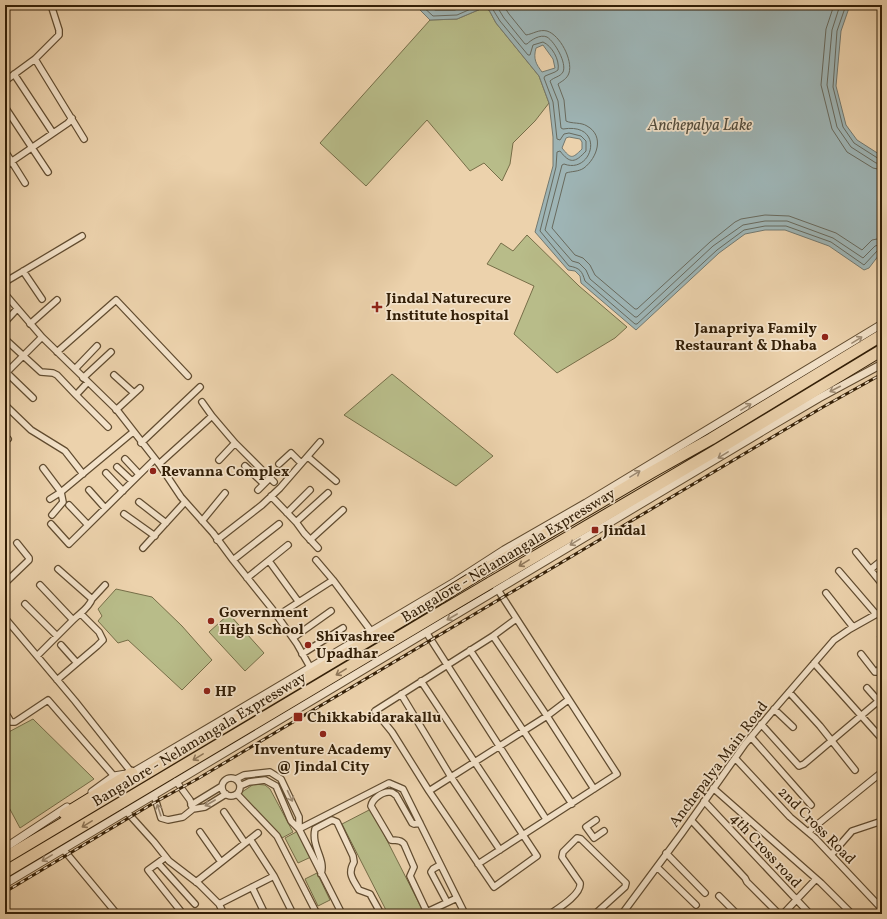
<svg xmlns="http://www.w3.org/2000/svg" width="887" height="919" viewBox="0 0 887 919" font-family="Vollkorn,serif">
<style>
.green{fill:#b8bc89;stroke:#766e48}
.water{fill:#9eb5b6;stroke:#737970;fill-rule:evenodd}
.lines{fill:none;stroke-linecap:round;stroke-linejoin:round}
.shore{stroke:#686a5e;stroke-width:1}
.minor-casing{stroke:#614c30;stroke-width:8}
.tertiary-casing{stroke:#614c30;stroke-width:9}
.motorway-casing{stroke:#331f07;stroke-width:13}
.minor{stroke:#f3e2c9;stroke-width:5.5}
.tertiary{stroke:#f3e2c9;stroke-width:7}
.motorway{stroke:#ecd2ac;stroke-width:11}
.rail-casing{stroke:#331f07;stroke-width:3}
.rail{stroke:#f3e2c9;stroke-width:1.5;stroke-dasharray:4.5;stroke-linecap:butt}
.motorway-bridge-casing{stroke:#331f07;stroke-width:13;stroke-linecap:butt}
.motorway-bridge{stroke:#ecd2ac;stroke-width:11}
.oneway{stroke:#9d8a72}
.oneway2{stroke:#90785a}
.poi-dot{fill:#8f2418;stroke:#f3e2c9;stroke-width:1.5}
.labels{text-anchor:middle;stroke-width:3.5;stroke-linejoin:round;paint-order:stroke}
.poi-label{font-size:15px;font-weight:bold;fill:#331f07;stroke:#f3e2c9;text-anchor:start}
.street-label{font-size:15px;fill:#331f07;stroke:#f3e2c9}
.water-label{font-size:16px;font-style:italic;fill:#534c3c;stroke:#f3e2c9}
</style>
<rect width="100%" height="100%" fill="#ecd2ac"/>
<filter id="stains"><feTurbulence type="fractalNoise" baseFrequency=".005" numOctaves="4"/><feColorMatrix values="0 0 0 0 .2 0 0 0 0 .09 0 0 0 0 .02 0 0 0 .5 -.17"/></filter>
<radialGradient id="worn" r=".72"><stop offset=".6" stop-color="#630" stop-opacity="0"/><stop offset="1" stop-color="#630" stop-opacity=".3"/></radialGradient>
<path class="green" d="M483 8 489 10 496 23 539 76 549 103 535 121 513 143 510 164 502 181 484 163 470 171 427 120 366 186 320 143 430 20 457 19Z
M527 235 579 286 627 327 615 338 557 373 514 334 534 286 487 264 501 243 513 251Z
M392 374 493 456 456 486 344 415Z
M116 589 152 597 182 626 212 660 182 690 128 640 118 643 98 621 102 616 98 609Z
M229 614 264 653 245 671 209 632Z
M33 719 94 779 20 828 5 800V734Z
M254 784 265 785 270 789 293 832 282 838 278 832 239 794Z
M371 809 422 909 412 914H388L342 824Z
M298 831 311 857 298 863 285 838Z
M317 873 330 900 318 906 305 879Z"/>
<path class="water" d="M415 5H850L841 31 836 86 846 125 857 140 882 156V251L869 268 864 270 829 246 785 230H765L745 234 719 253 636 330 581 283 580 276 575 271 568 270 535 232 553 166V137L549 103 539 76 496 23 489 10 483 8 457 19 430 20ZM543 45 553 59 555 68 542 72C536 64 533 59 536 48ZM569 137 580 139 582 142V149C572 159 571 159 562 148L566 138Z"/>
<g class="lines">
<path class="shore" d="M421 5 433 16 457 15 480 5
M428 5 435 10H455L467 5
M486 5 492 8 500 21 528 55H530L533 45 543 42C552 46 560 60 558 70L555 72 545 76 544 78 553 102 557 139 560 140 564 134 569 133 581 136 586 141V151C575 163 570 164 560 151L557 152 556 167 540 231 569 266C580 268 582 271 585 281L635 324H637L717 250 744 230 765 226H786L831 242 864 265 878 250 882 249
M496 5 504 18 525 44H527C531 40 540 34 547 37 555 42 567 63 563 72 560 77 554 77 550 81L558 101 561 128 563 129C606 122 593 175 564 164L562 165 545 230 572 261 579 263 586 270 590 279 635 317H637L713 246 743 225 765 221H787L833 238 863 258 875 246 882 244
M503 5 509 14 526 35C533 34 539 29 547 31 560 35 573 60 569 73 567 79 562 81 558 84L564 100 566 121C572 124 581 122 587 126 605 136 597 158 584 168 578 172 572 171 566 173L552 228 575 255 583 258 590 265 595 275 635 309H637L710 242 735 222 741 219 765 215 789 216 836 233 862 250 872 240 882 238
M834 5 826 29 821 85 832 129 847 152 873 168 882 170
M840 5 832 30 827 85 837 127 851 147 876 163 882 164
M846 5 837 31 833 87 843 127 854 143 879 159H882"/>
<g class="minor-casing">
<path id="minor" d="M35 59 84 139
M14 74 53 133
M5 81 35 59 59 35V30L51 5
M5 107 48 172
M5 151 25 183
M5 166 68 123 72 118
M23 271 42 299
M5 282 82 236
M5 294 42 337 117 410 159 464 181 497 213 533 233 560 273 610 297 644 310 667
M5 322 17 309
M30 324 57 300
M5 339 41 372 53 373 57 375 76 395
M57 352 116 300 188 376
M75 369 97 346
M5 371 33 398
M5 374 42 337
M114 375 134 393
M83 378 111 352
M88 382 76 395 108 427
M202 402 212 416
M5 405 31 430 65 451 83 474
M116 410 140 388
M5 436 8 439
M141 443 200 387
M308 457 336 481
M125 459 139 474
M219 460 235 443
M159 464 212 416 235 443 274 482
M279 464 291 453 301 463
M245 466 264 484
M117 467 132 481
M43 468 61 492 50 499
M106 473 123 491
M89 490 105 508
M258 490 270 478
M271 496 296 522 304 533 318 548
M139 502 166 523
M69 505 88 525
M287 513 310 490
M124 514 155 536
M52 515 63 502 61 492 133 432
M202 521 225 493
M296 522 328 493
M51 524 69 544 155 459
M217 540 262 505 280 488 320 442
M310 540 343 510
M143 548 185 502
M856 552 882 584
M233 560 279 524
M316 560 333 580
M269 561 298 601
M871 569 882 560
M839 571 876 614
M247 578 288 545
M5 583 29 560V558L17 543
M40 585 73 620
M826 593 853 627
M92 599 105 585
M25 604 57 636
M277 616 333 580 371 631
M5 618 75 701 132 773
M426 632 546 819
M493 636 547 716 594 789
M881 637 882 639
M293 638 331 611
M61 645 77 663
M470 650 572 804
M302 654 343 628
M861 654 875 672H877L882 666
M37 656C49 644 61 632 73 620 80 613 89 608 92 599L58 569
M814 663 882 739
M57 680 97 646 103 640 99 632 81 614
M421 681 537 856 494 887 429 791 392 732 375 711 493 636 516 619
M867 688 882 705
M789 692 820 726 855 770
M401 694 451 777 500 850
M774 709 793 727
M5 712 11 722H15L48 700 114 776
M761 724 799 766 804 764 882 698
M751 737 811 805
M735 758 790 817 815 838 831 855 882 909
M222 787a9 9 0 1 1 18 0a9 9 0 1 1-18 0Z
M236 779 244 775 270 772 281 779 299 817V829
M176 781 190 800 192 807
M240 786 249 782 265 780 276 786 291 821 299 829 342 914
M713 788 821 883 852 914
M429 791 547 716 568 700
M237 794 277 836 317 914
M154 795 161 818 168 820 183 817 193 809 205 807 226 794
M704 801 810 914
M191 805 222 786
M126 811 154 842 169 861 199 884 219 904 224 914
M224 812 245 843
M596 820 586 827 594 838 604 831
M691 820 745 878 747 882 779 914
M420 823 414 824 412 823 396 795C394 794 393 792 390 792 383 791 372 799 371 806L391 840C396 841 400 839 404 844L414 867 410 876 426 910 429 911 457 898
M299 829 389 783 403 789 465 914
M200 832 221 862
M808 832 882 772
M250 839 274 876 293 914
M63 849 117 914
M666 853 705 893
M831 855 852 831 882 821
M166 857 148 870 183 914
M158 863 195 904
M478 864 617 774 498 590
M440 865 433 869 431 872 447 902
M657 867 696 905
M321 874C326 859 311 847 315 829L332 820 337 822 353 856 354 862C347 874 353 879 359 890L370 894 381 914
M196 882 258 833
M252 887 265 914
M719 896 737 914
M219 904 274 876
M550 914C559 908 582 894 580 883L562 857 563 852 577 838 581 839 626 883 625 887 595 914
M622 914 682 833 745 744 777 706 834 640 850 629 882 611
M783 914 816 879"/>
</g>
<g class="tertiary-casing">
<path id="tertiary" d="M92 792 114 776 132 773 217 723 456 581 504 550 586 503 882 324
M5 848 67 807
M5 884 763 431 819 398 882 364"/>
</g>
<g class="motorway-casing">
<path id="motorway" d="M490 567 652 472 711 439 882 335
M490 583 715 451 882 350
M65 814 132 773
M5 858 441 597
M5 872 446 609"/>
</g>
<use href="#minor" class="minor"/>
<use href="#tertiary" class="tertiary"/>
<use href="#motorway" class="motorway"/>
<g class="rail-casing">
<path id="rail" d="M5 892 152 804 199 778 823 407 882 374"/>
</g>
<use href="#rail" class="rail"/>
<g class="motorway-bridge-casing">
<path id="motorway-bridge" d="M441 597 490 567
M446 609 490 583"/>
</g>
<use href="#motorway-bridge" class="motorway-bridge"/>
</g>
<defs><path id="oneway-shaft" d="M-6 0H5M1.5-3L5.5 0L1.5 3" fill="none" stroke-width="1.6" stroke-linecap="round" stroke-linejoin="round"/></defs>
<g class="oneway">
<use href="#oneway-shaft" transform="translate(857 340) rotate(-32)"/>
<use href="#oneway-shaft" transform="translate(835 389) rotate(153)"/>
<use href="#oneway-shaft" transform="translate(746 407) rotate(-31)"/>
<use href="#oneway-shaft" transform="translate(723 455) rotate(149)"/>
<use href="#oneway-shaft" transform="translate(635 474) rotate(-31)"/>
<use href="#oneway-shaft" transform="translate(575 542) rotate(149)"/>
<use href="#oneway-shaft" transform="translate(452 617) rotate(150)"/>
<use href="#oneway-shaft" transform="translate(290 796) rotate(65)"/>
<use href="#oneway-shaft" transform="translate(210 803) rotate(150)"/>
<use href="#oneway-shaft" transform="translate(159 810) rotate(-108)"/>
<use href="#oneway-shaft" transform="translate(47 858) rotate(149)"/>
</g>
<g class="oneway2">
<use href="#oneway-shaft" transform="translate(524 563) rotate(149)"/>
<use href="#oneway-shaft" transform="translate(341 672) rotate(149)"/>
<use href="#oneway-shaft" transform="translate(198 757) rotate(149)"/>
<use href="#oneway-shaft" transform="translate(87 824) rotate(149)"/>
</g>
<g class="poi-dot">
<path d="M375 301h4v4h4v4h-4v4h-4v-4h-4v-4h4z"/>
<circle cx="825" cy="337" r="4"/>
<circle cx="153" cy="471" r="4"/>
<rect x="591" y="526" width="8" height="8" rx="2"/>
<circle cx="211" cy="621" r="4"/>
<circle cx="308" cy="645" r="4"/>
<circle cx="207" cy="691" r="4"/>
<rect x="293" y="712" width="10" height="10" rx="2"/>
<circle cx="323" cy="734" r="4"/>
</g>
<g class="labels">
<g class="poi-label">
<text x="386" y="303">Jindal Naturecure<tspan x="386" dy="17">Institute hospital</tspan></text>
<text x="817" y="333" text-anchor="end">Janapriya Family<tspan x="817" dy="17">Restaurant &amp; Dhaba</tspan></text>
<text x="161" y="476">Revanna Complex</text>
<text x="603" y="535">Jindal</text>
<text x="219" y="617">Government<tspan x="219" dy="17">High School</tspan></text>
<text x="316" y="641">Shivashree<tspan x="316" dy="17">Upadhar</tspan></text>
<text x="215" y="696">HP</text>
<text x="307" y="722">Chikkabidarakallu</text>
<text x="323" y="754" text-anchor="middle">Inventure Academy<tspan x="323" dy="17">@ Jindal City</tspan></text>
</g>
<g class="street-label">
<text transform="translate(508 555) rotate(-31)" y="5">Bangalore - Nelamangala Expressway</text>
<text transform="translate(199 739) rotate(-31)" y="5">Bangalore - Nelamangala Expressway</text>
<text transform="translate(718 764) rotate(-53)" y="5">Anchepalya Main Road</text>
<text transform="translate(817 825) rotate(45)" y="5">2nd Cross Road</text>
<text transform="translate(766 850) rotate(47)" y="5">4th Cross road</text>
</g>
<g class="water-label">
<text x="700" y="130">Anchepalya Lake</text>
</g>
</g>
<rect width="887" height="919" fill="none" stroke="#ecd2ac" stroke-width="20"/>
<rect x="6" y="6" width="875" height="907" fill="none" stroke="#331f07" stroke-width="2"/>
<rect x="10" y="10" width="867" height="899" fill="none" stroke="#331f07"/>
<rect width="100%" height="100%" filter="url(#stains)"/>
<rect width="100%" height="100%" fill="url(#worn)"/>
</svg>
